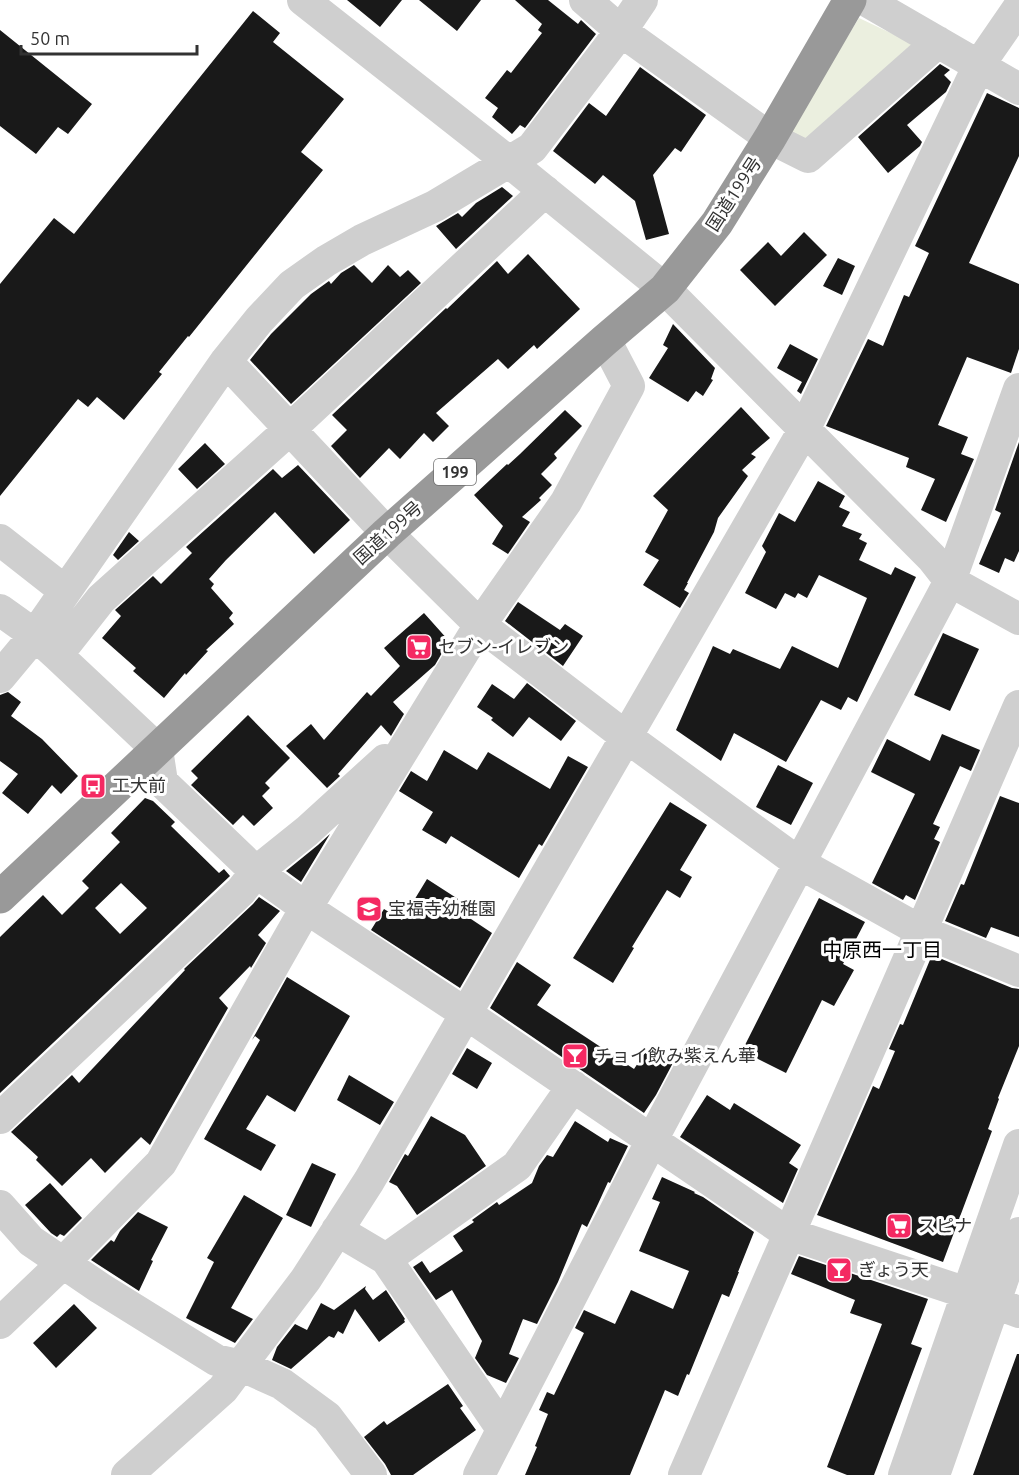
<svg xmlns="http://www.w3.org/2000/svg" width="1019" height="1475" viewBox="0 0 1019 1475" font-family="Ubuntu,'Noto Sans JP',sans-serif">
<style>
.green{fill:#ebefdf}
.building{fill:#191919;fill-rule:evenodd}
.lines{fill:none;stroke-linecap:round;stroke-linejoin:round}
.minor{stroke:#cfcfcf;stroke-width:32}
.highway{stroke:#999;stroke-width:33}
.labels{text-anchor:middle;stroke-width:6;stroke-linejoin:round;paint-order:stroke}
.shield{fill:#fff;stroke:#707070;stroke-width:1.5}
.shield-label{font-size:16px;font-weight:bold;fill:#323232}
.street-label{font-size:18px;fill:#323232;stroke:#fff}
.poi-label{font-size:18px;fill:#323232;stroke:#fff;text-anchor:start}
.neighbourhood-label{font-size:20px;fill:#000;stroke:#fff}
</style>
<rect width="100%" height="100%" fill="#fff"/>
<path class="green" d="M859 18 914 44 811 145 786 135Z"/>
<path class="building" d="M347 0H402L380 27Z
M419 0H481L457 31Z
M515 0H548L578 24 581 20 596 34 525 128 520 125 512 134 492 117 498 108 485 98 507 70 511 73 542 33 538 30 542 24Z
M253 11 280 33 273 42 344 99 301 152 323 170 189 337 188 336 159 372 162 374 124 420 97 397 88 407 78 399 0 496V284L54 218 74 234Z
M0 30 92 104 68 134 58 127 36 154 0 126Z
M940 64 950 70 944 75 951 82 946 92 907 125 922 142 920 146 888 173 858 137Z
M640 67 706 115 681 152 675 148 653 175 669 234 646 240 635 201 603 175 595 184 553 151 589 103 606 116Z
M987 93 1019 108V156L969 263 1019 284V349L1011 373 967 357 938 425 968 437 961 454 974 459 946 522 921 510 935 479 906 467 909 458 826 426 868 339 883 346 904 295 909 297 929 253 915 246Z
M502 187 513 196 456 249 436 226 458 213 462 217 476 203Z
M804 232 827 255 775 306 740 270 768 242 781 256Z
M528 254 580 309 537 349 534 345 508 369 498 359 436 413 449 426 433 442 424 433 400 459 389 448 360 478 331 446 347 430 332 415 446 308 447 309 497 261 508 274Z
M838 258 855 266 842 295 823 286Z
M354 265 372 283 388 265 400 277 408 270 421 283 291 404 250 360 271 334 311 294 329 281 331 284 341 273Z
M673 324 715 368 711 379 713 380 703 396 696 391 688 402 649 378 668 348 663 345Z
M790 344 818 359 801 394 797 391 802 382 777 368Z
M741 407 770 438 751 454 756 457 742 470 748 476 718 518 714 532 687 583H688L684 590 689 593 680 608 643 585 659 560 645 552 668 510 653 496Z
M565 410 582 426 554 454 557 458 541 474 552 485 539 498 541 500 522 517 530 522 508 554 492 544 503 526 474 495 507 464 508 465 520 454Z
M1019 442V551L1014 562 1005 558 999 573 979 564 1001 513 995 510Z
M205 443 225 464 197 489 178 469Z
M298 465 350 520 314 554 275 512 226 560 209 579 214 584 211 588 233 613 229 618 234 624 206 650 208 651 186 675 185 673 164 698 133 671 136 668 102 638 121 616 115 610 153 576 161 584 192 553 186 547 273 469 282 478Z
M818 481 845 496 839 507 850 512 842 526 862 534 859 539 867 543 859 560 891 575 895 567 916 577 857 702 848 697 841 710 821 700 786 762 734 733 721 761 676 730 713 646 730 654 733 649 780 669 792 646 838 668 867 598 819 575 807 598 798 593 795 598 785 593 776 609 745 593 766 552 762 546 779 513 795 522Z
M129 532 139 541 118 560 113 555Z
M518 602 560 630 565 624 583 636 563 666 505 621Z
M424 613 449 641 435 665 393 702 404 714 391 736 381 725 338 774 340 776 327 788 286 746 311 724 324 740 367 692 371 696 400 666 384 648Z
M943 633 979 649 950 711 914 695Z
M527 683 576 721 561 741 529 717 513 737 491 720 493 718 477 707 492 684 514 699Z
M8 692 21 702 11 716 42 739 78 776 61 794 52 785 28 814 2 793 18 774 0 761V695Z
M248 715 290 758 265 783 270 788 262 796 273 808 254 826 243 815 233 825 191 785 198 778 191 771Z
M942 734 980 750 971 771 960 766 933 824 940 827 934 839 940 842 915 900 906 895 903 900 872 883 915 794 871 772 887 739 930 761Z
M444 750 477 770 488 752 550 789 568 756 588 767 542 846 539 844 519 878 451 836 446 844 422 830 433 812 399 791 411 771 427 781Z
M778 765 813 783 791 825 756 807Z
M1000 796 1019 803V937L991 927 986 938 945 921 961 884 964 885Z
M145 798 153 801 175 822 171 826 219 873 224 869 230 876 0 1093V937L43 895 62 915 89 888 82 881 120 842 111 833ZM121 883 147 908 120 934 95 908Z
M670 802 707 825 680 870 692 877 680 898 667 890 632 947 634 948 613 983 573 958Z
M330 834 301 882 286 871 318 845Z
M427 879 458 899 453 907 492 933 460 988 371 930 384 909 402 920Z
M259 897 280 911 258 935 266 943 251 968 250 966 219 998 228 1008 150 1145 141 1137 105 1173 91 1158 62 1186 36 1160 38 1157 11 1132 72 1075 79 1083 185 970 184 969 253 904Z
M819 898 865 922 843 964 854 970 834 1006 822 1000 786 1073 742 1051Z
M932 955 1012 988 1019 989V1046L998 1098 999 1099 988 1129 992 1131 943 1262 817 1215 873 1086 879 1089 895 1051 889 1049 900 1024 903 1025Z
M517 962 551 985 537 1005 634 1069 646 1051 652 1055 657 1048 675 1059 656 1095 644 1113 490 1008Z
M287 977 350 1016 295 1112 267 1095 246 1129 276 1145 261 1171 204 1139 260 1040 255 1036 252 1040Z
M467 1048 492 1063 477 1089 452 1074Z
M349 1075 394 1102 380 1125 337 1100Z
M707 1095 730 1110 734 1103 801 1145 789 1163 798 1169 783 1203 680 1137Z
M431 1116 465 1135 486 1166 417 1215 397 1186 389 1182 405 1154 408 1156Z
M575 1121 608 1142 610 1138 628 1146 610 1183 608 1182 598 1204 587 1227 582 1224 558 1282 537 1324 523 1319 509 1354 519 1358 506 1383 487 1375 475 1358 482 1341 452 1290 436 1300 413 1267 422 1261 430 1273 463 1251 453 1236 474 1222 472 1220 497 1202 499 1205 532 1183 539 1166 547 1155 553 1157Z
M312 1163 336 1174 311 1227 286 1215Z
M662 1177 695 1192 694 1193 703 1197 754 1232 738 1272H739L729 1297 722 1294 689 1375 687 1374 678 1396 665 1390 630 1475H525L537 1447 535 1446 548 1414 539 1410 547 1392 554 1395 584 1333 575 1328 584 1310 615 1324 631 1290 673 1309 689 1271 639 1251 660 1202 652 1199Z
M50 1183 82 1218 64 1236 60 1234 57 1237 51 1233 25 1205Z
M244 1195 283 1218 231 1308 253 1319 235 1343 186 1318 214 1262 207 1258Z
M138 1212 168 1227 151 1260 153 1261 139 1291 91 1260 111 1240 114 1242 120 1231Z
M799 1256 928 1299 911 1344 922 1348 874 1475H847L827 1467 882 1324 850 1313 855 1300 791 1274Z
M366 1286 365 1289 373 1300 386 1290 405 1319 404 1320 405 1322 379 1342 355 1309 343 1334 338 1331 334 1338 329 1336 291 1369 272 1360 277 1347 295 1324 307 1330 321 1303 334 1310Z
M74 1304 97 1328 56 1368 33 1343Z
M1017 1354H1019V1475H973Z
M448 1384 463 1406 460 1408 476 1430 413 1475H391L385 1464 364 1437 384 1421 387 1425Z"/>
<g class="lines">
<path class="minor" d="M303 0 509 162 665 289 932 558 950 581 1019 619
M585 0 621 31 770 138 808 157 938 42
M865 0 1019 89
M226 361 387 533 480 625 625 736 799 863 921 931 1019 971
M0 540 65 591
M0 610 35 635 57 655 157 749 162 782 256 872 306 908 465 1013 789 1234 967 1293 1019 1312
M57 655 101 599 289 430 545 191
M0 677 35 635 226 361 259 320 292 285 326 261 362 240 435 206 532 148 621 31 642 0
M0 1118 241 891 256 872 307 831 385 760
M0 1206 31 1241 100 1288 216 1360 242 1366 282 1384 327 1417 371 1475
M337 1230 386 1259 502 1429
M386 1259 517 1166 573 1086
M0 1323 63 1263 161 1163 306 908 480 625 566 502 629 386 605 340
M127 1475 223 1389 306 1279 369 1181 804 430 979 65 1019 7
M479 1475 652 1140 950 581 1019 389
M684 1475 1019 706
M904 1475 1019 1145
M934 1475 1019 1233"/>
<path class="highway" d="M0 897 387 533 605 340 665 289 717 223 770 138 850 0"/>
</g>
<defs>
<g id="supermarket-square" transform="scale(1.35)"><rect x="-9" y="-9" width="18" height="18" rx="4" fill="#f42962" stroke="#fff"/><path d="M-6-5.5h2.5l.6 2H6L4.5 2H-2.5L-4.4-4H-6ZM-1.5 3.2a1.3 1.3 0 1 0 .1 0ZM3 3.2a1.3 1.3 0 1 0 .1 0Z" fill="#fff"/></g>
<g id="bus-square" transform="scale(1.35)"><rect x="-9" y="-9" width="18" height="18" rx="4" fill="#f42962" stroke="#fff"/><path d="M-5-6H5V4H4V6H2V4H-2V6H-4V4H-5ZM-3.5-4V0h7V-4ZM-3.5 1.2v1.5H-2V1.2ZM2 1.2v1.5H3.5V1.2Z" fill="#fff"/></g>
<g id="school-square" transform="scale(1.35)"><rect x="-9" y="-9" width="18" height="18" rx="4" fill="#f42962" stroke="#fff"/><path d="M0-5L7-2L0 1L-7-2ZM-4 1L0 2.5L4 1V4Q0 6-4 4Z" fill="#fff"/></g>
<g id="bar-square" transform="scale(1.35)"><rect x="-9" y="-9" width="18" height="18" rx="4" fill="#f42962" stroke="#fff"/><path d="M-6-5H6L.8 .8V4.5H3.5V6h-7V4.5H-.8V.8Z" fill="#fff"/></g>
</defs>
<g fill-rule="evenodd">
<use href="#supermarket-square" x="419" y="647"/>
<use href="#bus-square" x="93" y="786"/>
<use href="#school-square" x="369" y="909"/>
<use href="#bar-square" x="575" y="1056"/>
<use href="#supermarket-square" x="899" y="1226"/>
<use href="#bar-square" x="839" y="1270"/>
</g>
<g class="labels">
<rect class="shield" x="434" y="459" width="42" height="26" rx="4.5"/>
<g class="shield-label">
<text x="455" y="478">199</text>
</g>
<g class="street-label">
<text transform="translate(734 194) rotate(-57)" y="6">国道199号</text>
<text transform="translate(388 533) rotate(-42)" y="6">国道199号</text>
</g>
<g class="poi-label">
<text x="438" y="653">セブン-イレブン</text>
<text x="112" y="792">工大前</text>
<text x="388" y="915">宝福寺幼稚園</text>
<text x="594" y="1062">チョイ飲み紫えん華</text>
<text x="918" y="1232">スピナ</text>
<text x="858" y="1276">ぎょう天</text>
</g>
<g class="neighbourhood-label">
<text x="882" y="957">中原西一丁目</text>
</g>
</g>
<path d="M21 45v9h176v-9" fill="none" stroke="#323232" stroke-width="3"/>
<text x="30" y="45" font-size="18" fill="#323232" stroke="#ffffff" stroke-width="4.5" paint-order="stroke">50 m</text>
</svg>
